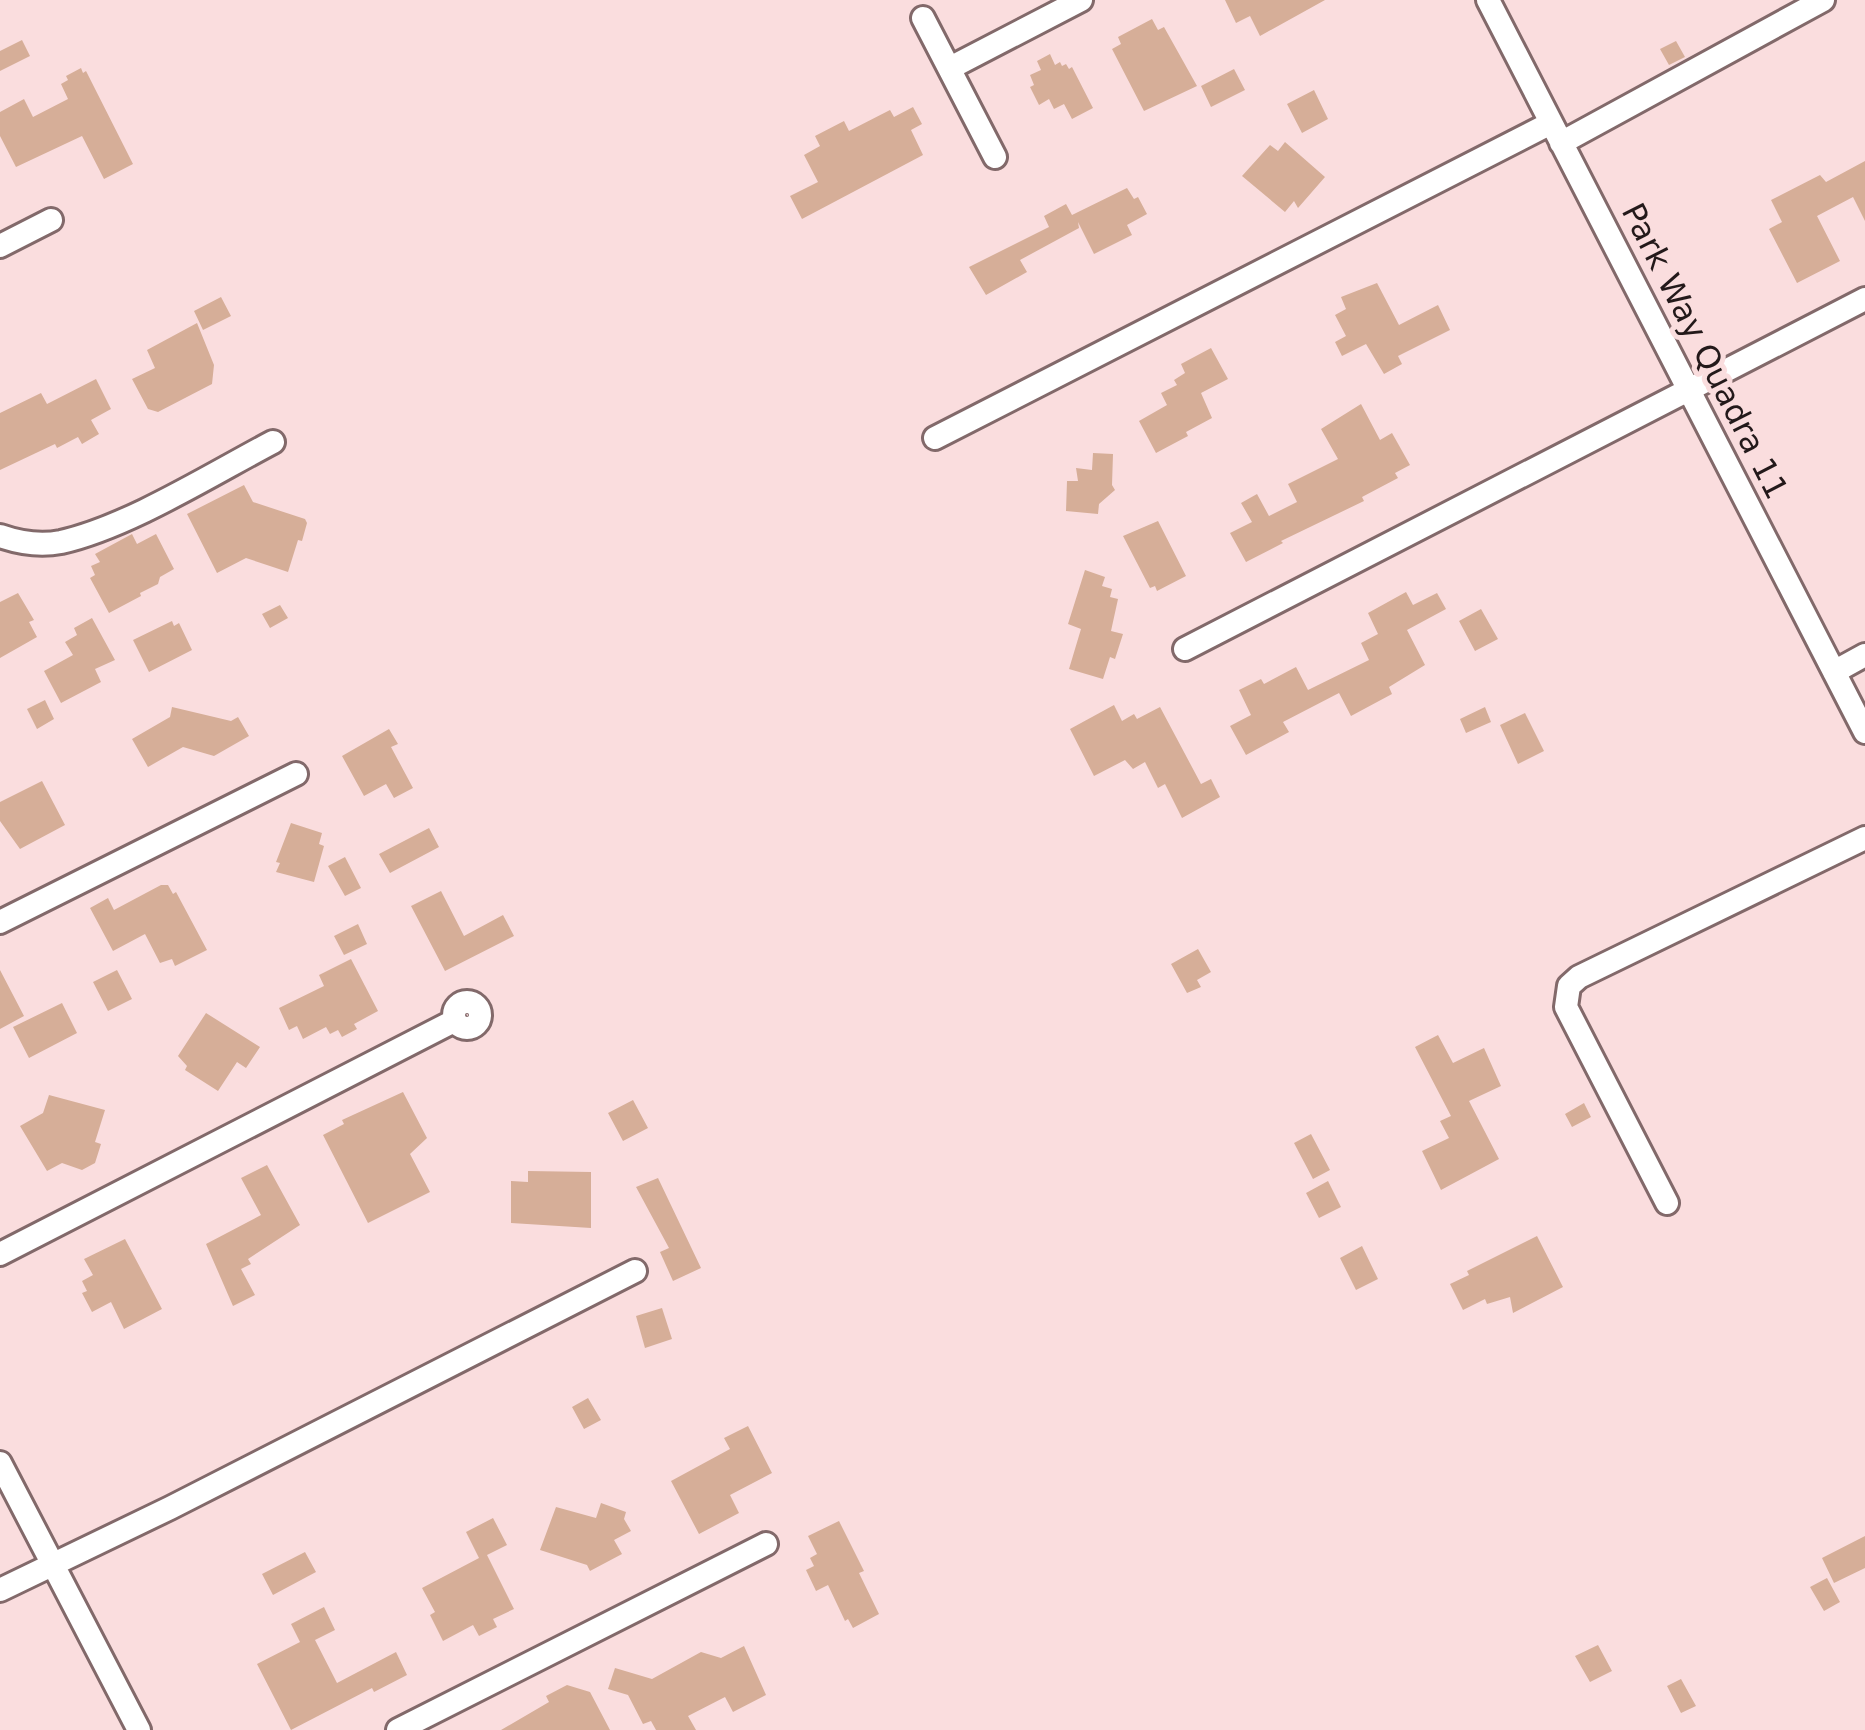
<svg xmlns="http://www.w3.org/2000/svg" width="1865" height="1730" viewBox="0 0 1865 1730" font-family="'DejaVu Sans',sans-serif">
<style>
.building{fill:#d6ae98}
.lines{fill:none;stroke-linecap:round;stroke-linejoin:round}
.minor-casing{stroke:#82696a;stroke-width:28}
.minor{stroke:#fff;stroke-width:22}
.labels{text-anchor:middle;stroke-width:10;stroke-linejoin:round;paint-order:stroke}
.street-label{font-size:32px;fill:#23191a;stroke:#faddde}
</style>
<rect width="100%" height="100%" fill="#faddde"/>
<path class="building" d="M1225 0H1325L1260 36 1250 16 1236 23Z
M1152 19 1158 30 1164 27 1197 86 1144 111 1112 49 1121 44 1118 37Z
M22 40 30 56 0 71V51Z
M1676 41 1685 57 1669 65 1660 49Z
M1050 54 1055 65 1060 62 1062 66 1066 64 1069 69 1072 67 1093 108 1072 119 1064 104 1054 109 1049 99 1039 105 1030 87 1034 85 1030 75 1041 70 1037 61Z
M81 68 83 73 86 71 133 164 104 179 82 136 16 167 0 136V112L24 99 33 117 68 99 61 84 68 80 66 76Z
M1234 69 1245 90 1211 107 1201 86Z
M1314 90 1328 119 1302 133 1287 104Z
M913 107 922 124 911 130 923 155 802 219 790 196 818 182 804 155 820 146 815 136 844 121 849 131 890 110 894 117Z
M1285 142 1325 177 1298 208 1294 201 1285 212 1242 176 1270 145 1278 151Z
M1865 161V221L1853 197 1817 216 1840 261 1797 283 1769 229 1782 222 1771 200 1820 175 1826 182Z
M1127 188 1134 199 1138 197 1147 214 1127 225 1132 235 1094 254 1078 222 1079 228 1020 260 1027 272 986 295 969 267 1049 227 1044 216 1066 204 1072 215Z
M1377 283 1399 325 1438 305 1450 330 1398 356 1402 364 1384 374 1366 344 1342 356 1335 342 1346 336 1335 315 1346 309 1341 297Z
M221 297 231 316 203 330 194 311Z
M197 323 214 365 212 384 158 412 148 409 132 379 155 368 147 350Z
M1211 348 1228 379 1201 393 1212 418 1186 432 1188 436 1156 453 1139 421 1167 405 1161 393 1177 385 1174 380 1185 373 1181 364Z
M96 379 111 409 91 420 99 434 82 444 78 437 57 448 55 444 0 470V413L41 393 47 404Z
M1361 404 1380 440 1392 433 1410 465 1395 473 1398 478 1362 497 1364 501 1281 541 1283 543 1246 562 1230 533 1252 522 1241 503 1257 494 1269 516 1297 502 1288 484 1338 459 1321 429Z
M1093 453 1113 454 1112 485 1115 490 1099 504 1098 514 1066 511 1067 481H1078L1076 468 1092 470Z
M244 485 253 502 305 519 307 523 302 541 298 540 288 572 246 558 217 573 187 514Z
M1158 521 1186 576 1157 591 1155 586 1150 588 1123 536Z
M132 534 137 544 156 534 174 569 160 577 158 584 140 593 141 596 109 613 90 578 95 575 91 566 100 562 95 554Z
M1085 570 1105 577 1102 586 1112 589 1110 597 1118 599 1111 631 1123 634 1115 659 1110 657 1103 679 1069 669 1081 629 1068 624Z
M1406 592 1413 605 1437 593 1446 609 1407 630 1425 665 1389 687 1392 694 1351 716 1339 693 1283 722 1289 732 1246 755 1230 726 1251 715 1239 690 1261 679 1264 684 1296 667 1308 690 1369 660 1361 643 1378 634 1368 613Z
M18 593 34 620 29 622 37 637 0 658V602Z
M280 605 288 618 270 628 262 614Z
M1481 609 1498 639 1475 651 1459 621Z
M92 618 115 660 95 669 101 682 61 703 44 671 73 655 65 642 77 635 74 628Z
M172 621 174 626 179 623 192 650 149 672 133 640Z
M45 700 54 719 37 729 27 709Z
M1114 705 1122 721 1134 714 1137 719 1160 707 1201 784 1211 779 1220 797 1182 818 1165 784 1158 788 1145 762 1133 769 1125 760 1094 776 1070 729Z
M172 707 231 721 238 717 249 736 214 756 183 747 148 767 132 739 170 717Z
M1485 707 1491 722 1466 733 1460 719Z
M1525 713 1544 751 1518 764 1500 725Z
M389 729 398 744 391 747 413 788 394 798 386 784 364 796 342 756Z
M42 781 65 825 20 849 0 821V802Z
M291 823 322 833 319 844 324 846 314 882 276 872 280 863 276 862Z
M429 828 439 847 390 873 379 854Z
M345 857 361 888 345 896 328 866Z
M161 885H168L173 894 176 892 207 950 175 966 172 959 160 963 145 934 113 951 90 908 108 898 114 910Z
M441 891 464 936 503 915 514 936 445 971 411 906Z
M358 924 367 944 344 955 334 936Z
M1198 949 1211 972 1197 980 1201 987 1187 993 1171 964Z
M351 959 378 1011 354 1024 357 1029 342 1037 338 1030 330 1034 326 1027 303 1039 297 1026 289 1030 279 1008 324 986 319 975Z
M0 970 24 1016 0 1029Z
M117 970 132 999 108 1011 93 982Z
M62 1003 77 1033 29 1058 13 1027Z
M206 1013 260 1047 246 1068 237 1062 218 1091 185 1070 187 1066 178 1056Z
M1438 1035 1453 1063 1484 1048 1501 1086 1469 1101 1499 1159 1441 1190 1422 1151 1449 1138 1440 1121 1451 1116 1415 1047Z
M403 1092 427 1138 410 1154 430 1192 368 1223 323 1135 344 1124 342 1120Z
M49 1095 105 1110 95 1142 101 1144 95 1163 82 1170 62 1163 47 1171 20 1126 43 1113Z
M633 1100 648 1128 623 1141 608 1113Z
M1584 1103 1591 1117 1572 1127 1565 1114Z
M1311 1134 1330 1170 1313 1179 1294 1143Z
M267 1165 300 1225 248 1259 251 1264 241 1269 255 1295 233 1306 206 1244 261 1215 241 1178Z
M528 1171 591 1172V1228L511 1223V1181L528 1182Z
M658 1178 701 1268 673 1281 660 1252 669 1248 636 1187Z
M1328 1181 1341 1207 1319 1218 1306 1193Z
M1537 1236 1563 1287 1513 1313 1510 1297 1487 1304 1485 1299 1463 1310 1450 1284 1469 1275 1467 1271Z
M125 1239 162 1309 124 1329 111 1302 92 1312 82 1293 87 1291 82 1281 93 1275 84 1259Z
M1362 1246 1378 1279 1356 1290 1340 1258Z
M662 1308 672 1339 645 1348 636 1316Z
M588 1398 601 1420 584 1429 572 1407Z
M748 1426 772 1473 730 1495 739 1513 699 1534 671 1481 730 1449 724 1438Z
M601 1503 626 1512 624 1519 631 1531 614 1540 622 1554 590 1571 587 1565 540 1550 556 1507 596 1518Z
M493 1518 507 1545 487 1555 514 1609 493 1619 497 1627 479 1636 473 1625 443 1641 430 1615 435 1612 422 1588 479 1558 466 1532Z
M839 1521 864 1571 859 1573 879 1614 853 1628 848 1619 845 1621 828 1585 816 1591 806 1570 814 1566 810 1558 817 1554 808 1536Z
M1865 1536V1568L1834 1583 1822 1558Z
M305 1552 316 1572 273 1595 262 1574Z
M1827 1578 1840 1602 1824 1611 1810 1587Z
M324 1607 335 1630 315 1640 337 1683 396 1652 407 1675 374 1692 372 1688 291 1730 257 1664 300 1642 291 1624Z
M1598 1645 1612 1671 1590 1682 1575 1656Z
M744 1646 766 1695 733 1712 725 1697 688 1716 696 1730H656L651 1721 643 1724 628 1695 608 1689 615 1668 652 1679 701 1652 721 1658Z
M1681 1679 1696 1706 1681 1713 1667 1686Z
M567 1685 590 1692 610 1730H501L549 1702 546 1696Z"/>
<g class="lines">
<g class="minor-casing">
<path id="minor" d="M1488 0 1865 732
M923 18 995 157
M950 68 1081 0
M1561 143 1823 0
M0 246 51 220
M935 438 1551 123
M0 536C20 543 41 546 61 542 128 527 212 474 273 442
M1185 649 1865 299
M1834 672 1865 655
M0 922 296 774
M454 1015a13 13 0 1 1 26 0a13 13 0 1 1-26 0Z
M1667 1203 1566 1007 1569 986 1579 977 1865 838
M0 1254 454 1021
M0 1463 139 1730
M0 1590 170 1508 635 1271
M398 1730 766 1544"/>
</g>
<use href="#minor" class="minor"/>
</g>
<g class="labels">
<g class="street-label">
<text transform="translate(1705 351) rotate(63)" y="11">Park Way Quadra 11</text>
</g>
</g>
</svg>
